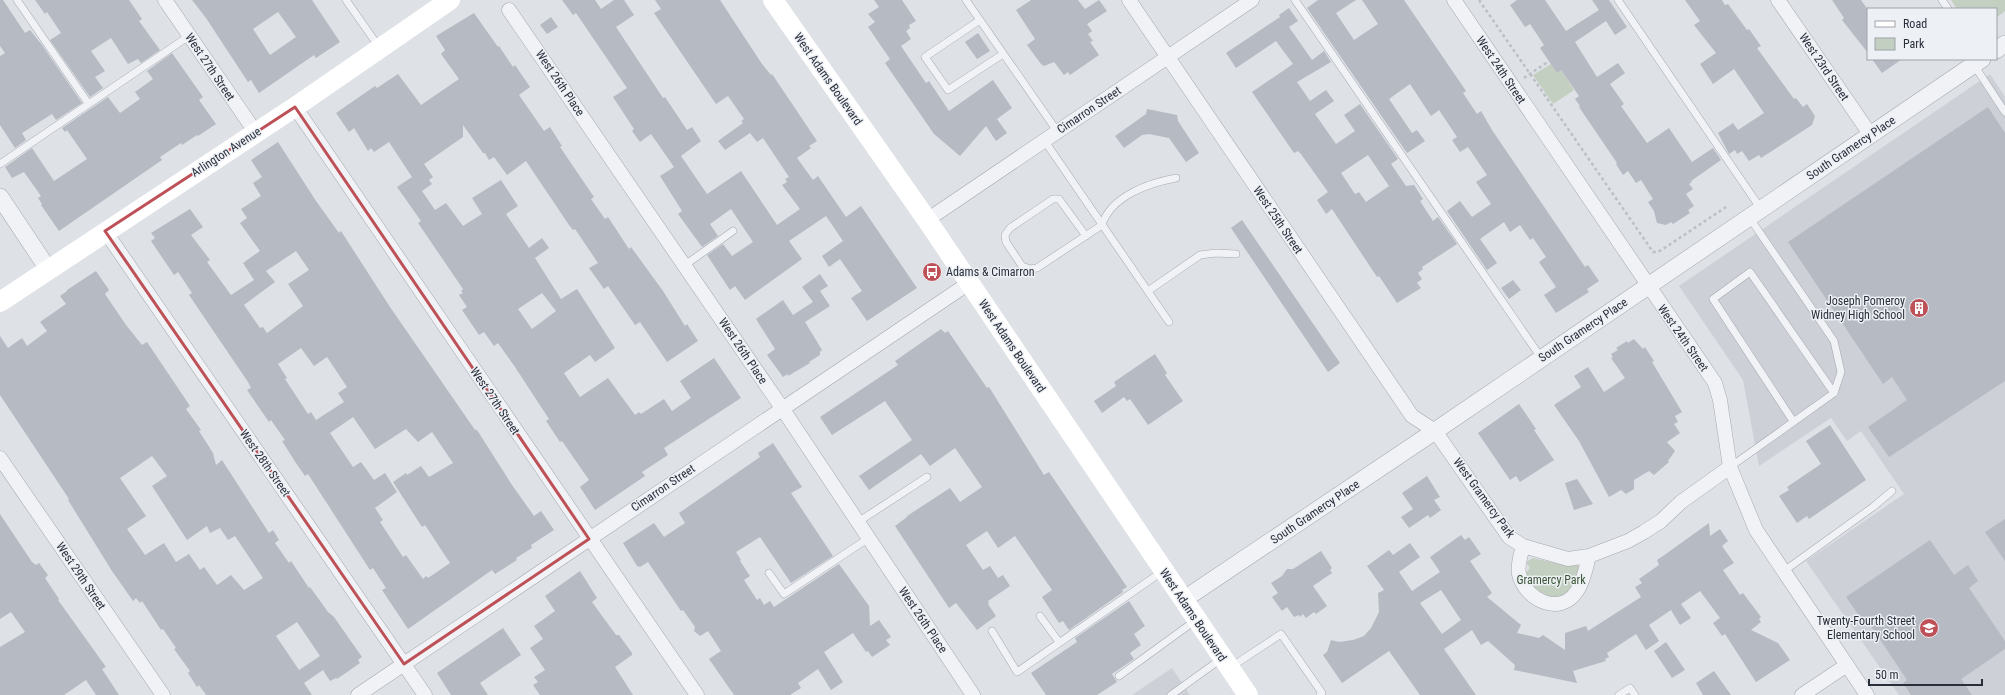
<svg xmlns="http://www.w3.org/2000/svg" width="2005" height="695" viewBox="0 0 2005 695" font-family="'Roboto Condensed',sans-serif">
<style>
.built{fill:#cdd0d7}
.green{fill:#c3cfc0}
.building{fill:#b6bac2;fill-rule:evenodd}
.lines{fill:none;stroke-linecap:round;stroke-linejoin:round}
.service-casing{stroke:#a4a8af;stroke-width:8}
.minor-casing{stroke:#a4a8af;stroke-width:15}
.tertiary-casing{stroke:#a4a8af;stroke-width:18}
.path{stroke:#bcbfc5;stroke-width:2.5;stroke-dasharray:3 3;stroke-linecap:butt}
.service{stroke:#f0f2f5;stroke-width:7}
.minor{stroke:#f0f2f5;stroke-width:14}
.tertiary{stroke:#f0f2f5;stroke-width:17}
.secondary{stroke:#fff;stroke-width:20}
.marked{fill:none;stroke:#be5158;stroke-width:3;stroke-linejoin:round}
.labels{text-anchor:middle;stroke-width:3;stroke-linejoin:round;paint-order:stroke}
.street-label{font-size:12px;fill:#292e3b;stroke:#edf0f4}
.poi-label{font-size:12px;fill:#292e3b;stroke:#edf0f4;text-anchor:end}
.park-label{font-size:12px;fill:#3b5538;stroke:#edf0f4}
</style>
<rect width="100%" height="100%" fill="#dee1e6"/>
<path class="built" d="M1990 74 2005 97V695H1899L1806 561 1904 494 1861 431 1847 441 1831 418 1759 466 1743 380 1679 286Z
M1172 668 1190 695H1132Z"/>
<path class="green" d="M1951 0H2005V11L1996 18V9H1957Z
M1551 64 1557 73 1561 70 1574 90 1553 104 1533 75Z
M1533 558 1555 563 1576 564 1580 568 1570 593 1551 599 1529 586 1526 572 1530 568 1526 562Z"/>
<path class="building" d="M0 0H3L25 33 30 30 42 45 82 103 56 120 52 114 22 133 26 140 15 148 0 125V56L5 53 0 46Z
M35 0H129L142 19 139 21 160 50 141 63 138 59 128 64 111 38 91 51 105 71 95 77 103 88 90 97 50 40 61 33 47 12 45 14Z
M192 0H312L340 42 316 58 314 55 259 93 251 80 248 82 206 18ZM278 12 296 37 270 55 253 29Z
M562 0H595L601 9 614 0H624L634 15 616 27 663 98 665 97 687 130 692 127 701 141 681 156 707 194 741 171 777 225 800 209 782 185 787 182 785 179 789 177 763 138 757 142 750 133 725 150 718 141 743 123 741 121 744 119 728 96 716 104 654 13 661 9 655 0H720L762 64 771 75 772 74 817 141 809 146 811 148 797 158 813 180 818 176 846 217 861 206 917 288 867 321 851 298 862 291 840 259 829 267 822 256 843 241 826 216 789 241 802 259 745 300 735 286 730 290 707 255 723 244 732 256 753 242 731 209 710 224 718 236 702 247 678 214 682 211 660 176 674 167 651 134 640 142 632 131 634 129 613 97 627 88 576 13 573 15Z
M874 0H902L916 21 909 25 910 28 906 31 911 39 901 46 926 83 929 81 949 111 993 80 1012 108 997 119 1007 133 996 141 986 126 960 156 934 134 885 63 890 59 868 27 875 22 868 14 879 7Z
M1031 0H1078L1085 9 1099 0 1107 11 1087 24 1092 31 1088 34 1093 41 1090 42 1099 55 1070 75 1068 72 1064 75 1054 62 1044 66 1041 64 1027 45 1035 39 1016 10Z
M1318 0H1356L1336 13 1354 40 1378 24 1362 0H1404L1466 91 1463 93 1477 114 1481 111 1492 130 1568 242 1585 267 1588 265 1599 281 1587 289 1589 292 1556 313 1544 295 1556 287 1539 262 1546 257 1533 238 1530 240 1520 225 1510 232 1504 222 1480 239 1497 263 1487 270 1447 211 1460 201 1472 217 1491 204 1476 182 1487 175 1468 147 1460 152 1452 140 1457 137 1439 110 1431 116 1410 84 1389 99 1412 133 1417 130 1425 141 1407 153 1307 8Z
M1517 0H1545L1566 31 1599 10 1592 0H1609L1627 27 1615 35 1606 21 1575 42 1597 77 1618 63 1625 73 1610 84 1624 104 1621 106 1647 143 1669 128 1692 162 1713 148 1721 160 1691 181 1692 182 1689 184 1693 189 1686 194 1694 206 1688 210 1690 213 1673 224 1671 222 1666 225 1657 223 1654 211 1648 202 1653 199 1641 180 1636 183 1628 171 1623 175 1616 164 1617 163 1579 107 1580 106 1575 99 1579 96 1561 70 1557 73 1540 48 1544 45 1530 24 1525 27 1510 5Z
M1685 0H1722L1725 5 1728 4 1747 30 1749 29 1761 46 1757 48 1794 99 1796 98 1803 107 1807 104 1815 116 1812 125 1761 158 1759 155 1749 161 1742 151 1737 154 1735 150 1729 154 1718 133 1733 123 1738 130 1764 113 1734 69 1713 84 1700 64 1716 53 1694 25 1700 21Z
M1832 0H1861L1868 10V53L1842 20 1844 18Z
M1289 8 1298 21 1289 27 1312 60 1324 51 1331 62 1297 82 1310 101 1326 90 1334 101 1315 114 1336 144 1355 131 1344 115 1360 104 1398 159 1391 164 1406 186 1414 185 1423 199 1420 201 1433 221 1438 217 1457 244 1422 267 1423 269 1418 273 1422 279 1417 283 1421 288 1397 303 1379 276 1377 277 1332 209 1326 214 1317 200 1328 192 1301 154 1298 151 1294 153 1252 92 1293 64 1276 41 1236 68 1226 53 1280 17 1279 15ZM1368 155 1389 186 1366 202 1359 192 1355 194 1341 173Z
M474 13 498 47 499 46 513 67 515 65 530 87 519 95 544 131 550 127 562 146 560 147 594 197 591 199 605 219 608 217 629 249 631 247 663 291 685 326 687 324 698 341 667 362 640 322 635 325 608 286 604 289 589 268 598 263 575 229 573 230 569 225 526 161 507 175 494 157 489 160 485 153H483L463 125V137L424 164 433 177 429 180 432 184 422 191 435 210 446 203 463 226 482 214 472 198 501 180 518 206 506 214 529 248 542 238 549 248 535 258 561 299 577 289 615 348 595 362 590 355 564 373 580 397 608 378 635 415 639 412 641 414 664 399 672 411 691 398 680 381 714 358 741 398 664 448 668 455 642 472 645 476 595 510 580 487 589 480 562 441 560 442 546 421 549 419 515 367 498 343 494 346 484 332 479 335 462 310 467 307 459 295 463 293 461 291 463 289 418 223 421 221 397 187 412 177 389 142 374 152 371 148 368 151 354 128 349 132 336 113 375 86 377 88 398 74 421 105 459 79 441 54 445 50 436 36ZM542 293 556 311 532 329 518 309Z
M551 17 558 27 547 34 540 25Z
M978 33 990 51 977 59 965 42Z
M172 53 203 97 199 100 216 124 198 136 197 135 182 145 181 143 160 157 162 160 59 231 41 205 42 204 38 198 41 196 24 172 12 178 5 167 32 148 54 181 87 159 67 130 65 132 62 128 108 97 120 113 140 99 135 92 153 79 147 71Z
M1872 59H1902L1882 73Z
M1988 107 2005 133V381L1889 457 1868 427 1907 400 1892 377 1883 384 1788 242Z
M1147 109 1177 115 1178 121 1199 153 1186 162 1169 138 1149 134 1142 135 1124 148 1115 136 1146 114Z
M278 142 316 201 339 233 341 231 390 307 475 430H477L512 485 534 516 541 511 554 530 531 545 532 548 516 558 517 560 495 574 492 570 408 629 382 590 386 588 373 568 370 570 308 474 305 476 296 463 282 441 285 440 271 420 269 422 247 390 251 388 248 382 189 295 192 293 178 272 174 275 151 241 155 238 151 233 190 209 203 227 191 235 210 260 207 262 231 295 254 280 243 263 260 251 240 223 247 218 241 209 261 196 253 183 262 177 251 160ZM296 251 309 270 288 284 303 306 267 333 263 327 260 328 244 305 275 282 266 271ZM301 348 314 366 327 357 347 387 338 393 344 402 316 420 311 412 308 414 285 379 287 378 278 364ZM353 417 375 449 406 429 418 442 432 432 453 463 429 477 421 466 407 475 406 473 393 482 422 527 425 525 450 563 428 578 426 576 423 579 406 555 403 557 380 522 383 520 375 508 397 492 385 473 374 480 361 462 353 467 330 433Z
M1242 220 1340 363 1328 372 1231 228Z
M96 271 109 290 105 294 126 325 142 345 147 342 190 406 186 409 201 430 199 431 213 453 216 465 222 460 269 533 273 530 279 540 275 543 289 563 291 561 309 588 310 587 328 612 334 617 362 657 358 660 360 663 337 679 336 678 330 681 323 670 304 683 312 695H206L199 685 197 687 188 673 190 671 174 649 176 648 163 629 161 630 142 601 140 603 136 598 133 601 112 571 68 500 69 499 0 395V336L8 348 22 338 27 346 47 331 40 322 66 304 60 296 67 291V290ZM152 456 167 476 152 486 187 540 207 526 210 533 220 528 228 540 235 536 263 578 244 590 231 575 217 585 204 567 200 570 189 554 176 562 164 543 145 555 127 529 146 516 120 478ZM297 622 320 656 299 670 276 636Z
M820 274 828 286 820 291 830 306 805 322 822 350 820 352V355L809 362 810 363 788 376V374L783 377 767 355 775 349 756 319 783 300 793 315 813 302 802 287Z
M1513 280 1521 290 1509 299 1501 288Z
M941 329 945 333 948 331 987 388 989 387 1044 475 1049 472 1127 587 1122 590 1123 592 1069 630 1063 621 1059 623 1042 597 1052 590 1015 536 998 548 987 531 966 545 983 570 990 566 998 578 1003 575 1010 586 988 601 989 603 988 604 996 616 977 630 956 603 949 608 895 526 907 517V516L950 488 960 502 982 487 955 448 930 466 921 454 869 490 859 476 912 440 885 401 832 435 820 417 898 365 895 361Z
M1634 339 1643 349 1645 347 1654 361 1652 362 1682 412 1675 416 1678 422 1674 424 1680 433 1667 442 1675 451 1668 461 1669 462 1654 475 1649 471 1634 480V489L1626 494 1621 490 1609 497 1579 441 1554 405 1581 387 1574 376 1588 367 1604 392 1625 378 1611 358 1613 357 1611 354 1618 350 1616 348 1627 341 1628 343Z
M1155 354 1167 373 1165 375 1183 401 1148 425 1130 399 1127 401 1124 397 1102 413 1094 401 1116 386 1114 382Z
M1519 404 1536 429 1534 430 1554 460 1520 482 1516 476 1510 480 1478 433Z
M1830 425 1866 480 1809 519 1807 516 1797 523 1779 496 1789 490 1787 487 1821 464 1806 441Z
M773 443 802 487 791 493 833 556 791 583 760 537 736 552 741 560 740 561 750 576 744 580 757 600 760 598 764 605 770 601 774 607 839 564 869 606 870 626 879 620 891 637 886 640 890 645 872 657 868 651 866 652 853 633 824 652 843 682 831 690 818 669 798 683 801 688 790 695H734L709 659 721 651 708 631 700 636 694 631 695 627 683 610 681 611 648 562 640 567 637 566 623 543 654 523 664 537 685 523 679 513 760 457 758 453Z
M1427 476 1440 497 1434 500 1441 510 1430 518 1428 515 1409 528 1401 517 1413 509 1402 493Z
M1577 479 1593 504 1574 510 1565 483Z
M0 514 32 562 36 565 39 563 48 575 45 578 59 599 58 600 106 667 102 669 119 695H96L86 680 64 695H0V647L25 632 11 612 0 619Z
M2005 519V561L1985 532Z
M1709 523 1710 536 1720 529 1728 541 1722 546 1734 563 1723 570 1740 595 1743 593 1761 617 1759 619 1761 622 1751 630 1778 643 1790 660 1756 682 1725 634 1722 636 1713 623 1720 618 1700 591 1681 604 1691 618 1680 625 1671 610 1649 625 1659 641 1646 650 1636 634 1607 653 1609 657 1605 659 1606 661 1573 671 1577 683 1514 670 1515 665 1488 641 1481 645 1472 630 1444 649 1476 695H1420L1389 651 1342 683 1323 655 1327 652 1331 640 1339 642 1353 640 1364 636 1371 628 1379 612 1378 593 1384 590 1367 566 1389 550 1393 555 1410 543 1420 557 1399 572 1412 591 1440 572 1430 557 1461 535 1465 540 1469 537 1481 554 1470 561 1492 593 1487 597 1521 625 1517 633 1539 638 1543 635 1565 650V633L1586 626 1588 631 1641 597 1635 587 1642 583 1639 579 1659 565 1657 560 1663 556ZM1441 590 1461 620 1442 634 1420 603Z
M1930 540 1954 575 1968 565 1978 581 1969 588 2005 641V649L1961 679 1972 695H1911L1903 683 1907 680 1867 620 1864 623 1846 597Z
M1321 551 1332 568 1330 570 1332 573 1313 586 1327 606 1316 614 1314 612 1306 618 1303 614 1300 617 1299 615 1294 617 1287 607 1282 611 1272 597 1278 593 1271 583 1282 576 1287 569H1293Z
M580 571 597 598 592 602 616 635H619L632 653V655L615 667 633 695H540L533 685 538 682 534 677 545 670 530 648 543 639 534 626 555 611 545 596Z
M1129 601 1145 626 1134 634 1141 645 1130 653 1134 659 1112 674 1117 682 1097 695H1046L1031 673 1077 642 1075 638Z
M503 628 521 655 480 683 488 695H451L437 673Z
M1666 642 1685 670 1672 678 1654 651Z
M1714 671 1731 695H1703L1696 683Z"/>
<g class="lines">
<g class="service-casing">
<path id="service" d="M17 0 88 103
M346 0 379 47
M966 0 1057 131
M1295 0 1542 359
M1618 0 1761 209
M1942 0 1948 9
M980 20 925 57 948 90 1003 54
M1974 65 2005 112
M1044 140 1169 322
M0 164 189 36
M1086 236 1059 199H1053L1010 228 1005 235 1006 242 1022 266 1030 269 1037 268 1102 225C1111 196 1149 183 1176 178
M685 265 733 231
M1148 291 1200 255 1216 253 1236 254
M1793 421 1713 299 1750 272 1834 393
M1730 467 1834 393 1841 372 1834 341 1749 217
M858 522 927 477
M1784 571 1873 507 1892 491
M769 573 784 594 869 538
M1040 616 1059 642
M992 631 1017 672 1163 571
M1231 667 1281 634 1322 693 1320 695
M1119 676 1196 620
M1171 695 1221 659
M1619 695 1630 688 1635 695"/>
</g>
<g class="minor-casing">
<path id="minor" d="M165 0 256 133
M1129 0 1412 416 1435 431 1509 537 1523 546 1568 559 1589 556 1628 541 1644 532 1661 521 1681 502 1730 467
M1454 0 1715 383 1720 400 1730 467 1756 530 1867 695
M1778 0 1870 134
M509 10 782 408 973 695
M295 107 697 695
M927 220 1252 0
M105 231 425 695
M0 458 163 695
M1523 546C1521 554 1517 566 1519 574 1525 600 1560 617 1577 591 1584 581 1586 567 1589 556
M358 695 969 283
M1802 695 1847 665"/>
</g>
<g class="tertiary-casing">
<path id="tertiary" d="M1996 50 2005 44
M0 197 48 269
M1183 600 1435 431 1982 59"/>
</g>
<path class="path" d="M1479 0 1653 252H1658L1666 247 1726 207
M1524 78 1549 61"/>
<use href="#service" class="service"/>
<use href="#minor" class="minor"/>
<use href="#tertiary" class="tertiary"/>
<path class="secondary" d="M773 0 927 220 1248 695
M0 302 295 107 450 0"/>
</g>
<path class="marked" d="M295 107 589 539 404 664 105 231Z"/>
<defs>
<g id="bus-disc" transform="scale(1)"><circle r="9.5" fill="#be5158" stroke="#edf0f4"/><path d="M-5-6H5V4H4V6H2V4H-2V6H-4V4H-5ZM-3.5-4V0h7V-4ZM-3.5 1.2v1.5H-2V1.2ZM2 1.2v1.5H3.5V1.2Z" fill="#fff"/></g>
<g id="building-disc" transform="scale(1)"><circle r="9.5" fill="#be5158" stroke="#edf0f4"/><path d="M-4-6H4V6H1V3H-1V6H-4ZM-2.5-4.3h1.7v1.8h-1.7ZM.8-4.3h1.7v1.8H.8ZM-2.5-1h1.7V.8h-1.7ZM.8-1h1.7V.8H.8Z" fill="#fff"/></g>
<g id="school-disc" transform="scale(1)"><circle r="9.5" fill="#be5158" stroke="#edf0f4"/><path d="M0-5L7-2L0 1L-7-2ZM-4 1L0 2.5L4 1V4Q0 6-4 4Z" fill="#fff"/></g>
</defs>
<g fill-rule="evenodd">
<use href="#bus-disc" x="932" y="272"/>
<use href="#building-disc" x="1919" y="308"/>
<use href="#school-disc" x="1929" y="628"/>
</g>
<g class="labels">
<g class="street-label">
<text transform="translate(210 67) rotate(56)" y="4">West 27th Street</text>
<text transform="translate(1824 67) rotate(56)" y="4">West 23rd Street</text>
<text transform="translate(1501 70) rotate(56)" y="4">West 24th Street</text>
<text transform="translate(828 79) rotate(55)" y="4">West Adams Boulevard</text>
<text transform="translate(560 83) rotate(56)" y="4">West 26th Place</text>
<text transform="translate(1089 110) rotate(-34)" y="4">Cimarron Street</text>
<text transform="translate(1851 148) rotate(-34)" y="4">South Gramercy Place</text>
<text transform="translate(226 152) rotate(-33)" y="4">Arlington Avenue</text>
<text transform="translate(1278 220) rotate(56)" y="4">West 25th Street</text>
<text transform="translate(1583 330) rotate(-34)" y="4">South Gramercy Place</text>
<text transform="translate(1683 338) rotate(55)" y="4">West 24th Street</text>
<text transform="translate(1012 346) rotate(56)" y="4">West Adams Boulevard</text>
<text transform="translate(743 351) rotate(56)" y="4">West 26th Place</text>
<text transform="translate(495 401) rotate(56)" y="4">West 27th Street</text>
<text transform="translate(265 463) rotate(55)" y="4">West 28th Street</text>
<text transform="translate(663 488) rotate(-34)" y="4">Cimarron Street</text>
<text transform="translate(1484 498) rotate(54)" y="4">West Gramercy Park</text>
<text transform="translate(1315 512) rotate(-34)" y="4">South Gramercy Place</text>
<text transform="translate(81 576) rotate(56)" y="4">West 29th Street</text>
<text transform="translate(1193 615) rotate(56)" y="4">West Adams Boulevard</text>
<text transform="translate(923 620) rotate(56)" y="4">West 26th Place</text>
</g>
<g class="poi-label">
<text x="946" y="276" text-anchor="start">Adams &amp; Cimarron</text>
<text x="1905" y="305">Joseph Pomeroy<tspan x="1905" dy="14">Widney High School</tspan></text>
<text x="1915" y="625">Twenty-Fourth Street<tspan x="1915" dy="14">Elementary School</tspan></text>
</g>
<g class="park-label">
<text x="1551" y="584">Gramercy Park</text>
</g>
</g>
<rect x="1867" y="8" width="130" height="52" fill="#edf0f4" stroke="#9fa2aa"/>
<rect x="1875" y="21" width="20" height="6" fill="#ffffff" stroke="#9fa2aa"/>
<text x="1903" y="28" font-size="12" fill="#292e3b">Road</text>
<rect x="1875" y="38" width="20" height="12" fill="#c3cfc0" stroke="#9fa2aa"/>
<text x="1903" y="48" font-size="12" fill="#292e3b">Park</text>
<path d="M1869 679v6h113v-6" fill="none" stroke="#292e3b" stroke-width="2"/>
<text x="1875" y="679" font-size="12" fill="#292e3b" stroke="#edf0f4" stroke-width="3" paint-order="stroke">50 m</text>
</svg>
